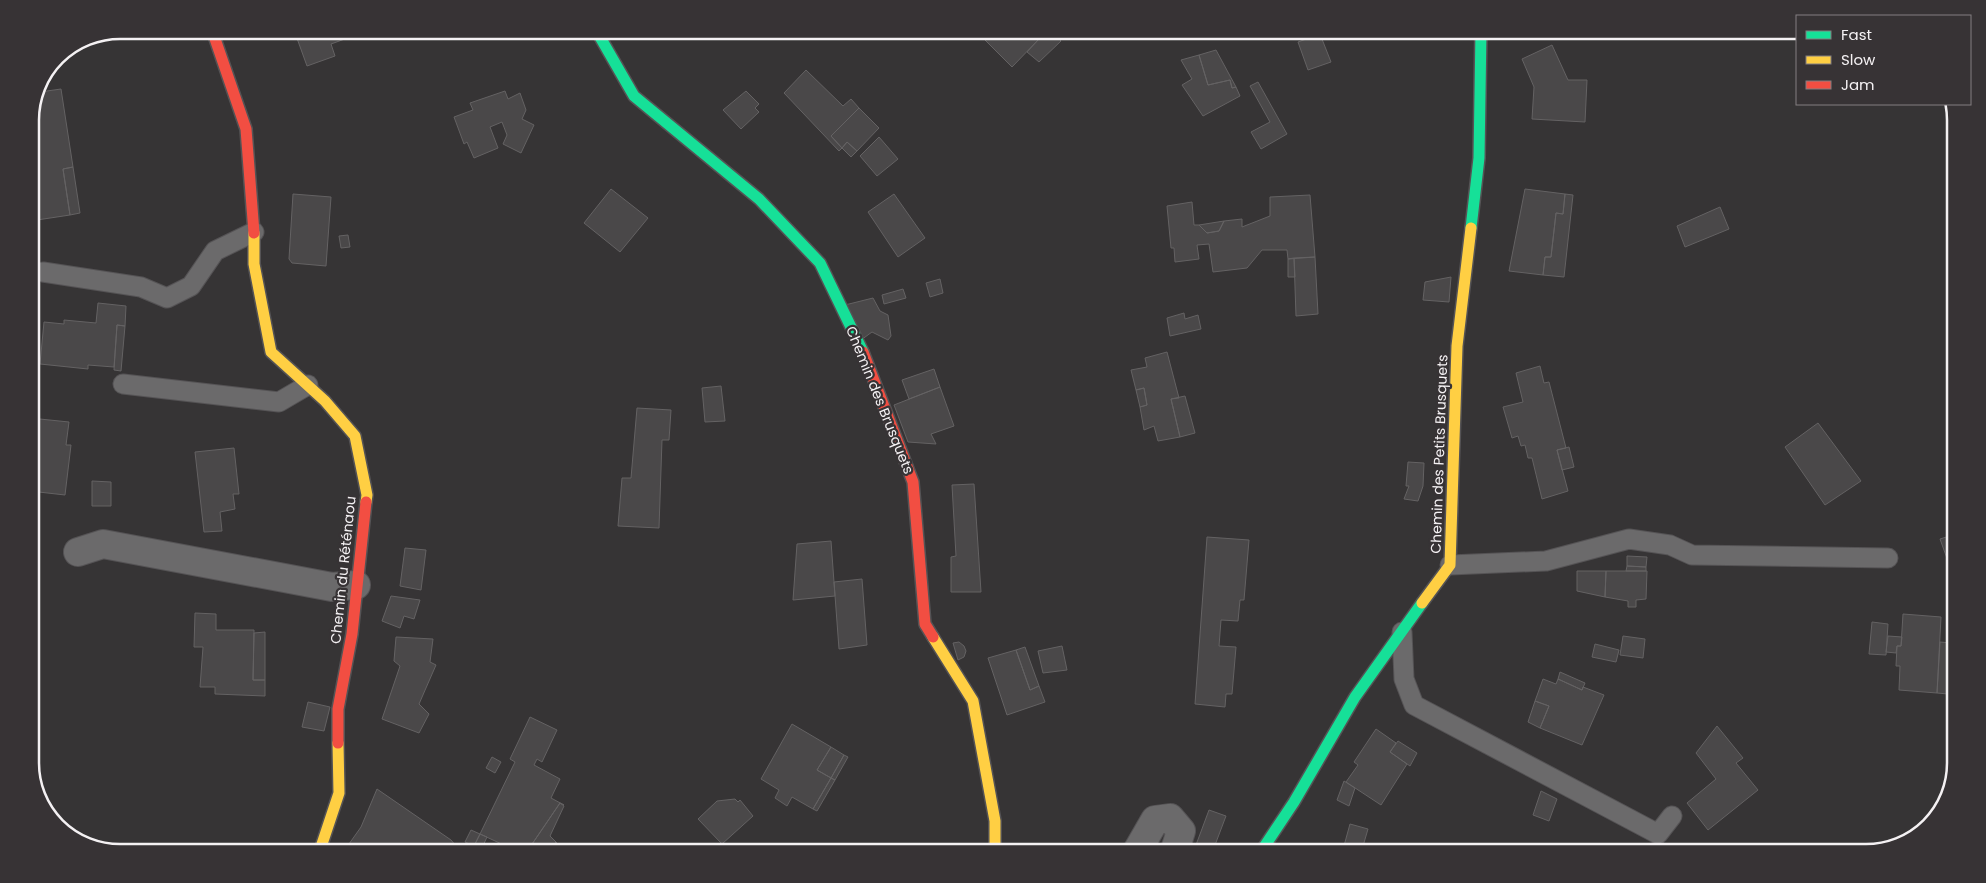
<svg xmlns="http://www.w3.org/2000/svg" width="1986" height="883" viewBox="0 0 1986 883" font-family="Poppins,sans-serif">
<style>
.building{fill:#4a4849;stroke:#646263}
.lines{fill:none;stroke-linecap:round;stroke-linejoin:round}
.lane-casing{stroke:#555355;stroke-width:21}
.street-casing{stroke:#555355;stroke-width:30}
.fast-casing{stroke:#555355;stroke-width:14}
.slow-casing{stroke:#555355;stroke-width:14}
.jam-casing{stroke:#555355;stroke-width:14}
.lane{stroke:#6b6a6b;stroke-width:19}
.street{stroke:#6b6a6b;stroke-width:28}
.fast{stroke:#16e098;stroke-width:11}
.slow{stroke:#ffcf43;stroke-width:11}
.jam{stroke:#f24e42;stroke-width:11}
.labels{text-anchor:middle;stroke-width:4.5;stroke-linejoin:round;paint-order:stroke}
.street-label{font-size:14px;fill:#f4f1f3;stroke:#373335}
.rim{fill:none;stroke:#f4f1f3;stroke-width:2.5}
</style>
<rect width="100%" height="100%" fill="#363435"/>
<path class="building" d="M294 30H338L342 40 331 44 335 56 307 66Z
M338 30H367V31L342 40Z
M975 30H1031L1039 39 1012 67Z
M1031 30H1050L1061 41 1039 62 1027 52 1039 39Z
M1320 34 1331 62 1308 70 1298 42Z
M1552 45 1568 80H1587L1585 122 1532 119 1534 87 1522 59Z
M1216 50 1236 87 1232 88 1230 80 1208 85 1199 55Z
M1199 55 1208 85 1230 80 1232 88 1236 87 1240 96 1203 116 1182 85 1192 79 1181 60Z
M806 70 843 106 851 99 859 108 831 136 842 148 839 151 784 93Z
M1258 82 1287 134 1261 149 1251 132 1270 122 1250 86Z
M61 89 73 167 63 169 70 215 37 220 30 173V114L40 92Z
M505 91 508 99 520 93 526 110 522 119 534 125 521 153 503 144 507 135 502 122 490 127 498 148 474 158 467 142 464 144 454 117 473 110 470 103Z
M746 91 759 104 755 108 759 112 741 129 723 110Z
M859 108 879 128 857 151 847 142 842 148 831 136Z
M879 137 898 159 877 176 860 156Z
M847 142 857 151 851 157 842 148Z
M73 167 80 213 70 215 63 169Z
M611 189 648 218 620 252 584 223Z
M1525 189 1565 194 1563 214 1556 213 1551 257H1545L1543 275 1509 271Z
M293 194 331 197 326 266 292 263 289 259Z
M894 194 925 238 898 257 868 212Z
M1565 194 1573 195 1564 277 1543 275 1545 257H1551L1556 213 1563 214Z
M1310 195 1315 257 1288 259 1287 250H1262L1247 268 1213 272 1209 244 1197 245 1199 259 1175 262 1174 248H1171L1167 206 1192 202 1194 225H1199L1207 233 1219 231 1224 221 1242 219V227L1270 216V197Z
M1720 207 1729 229 1685 247 1677 226Z
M1224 221 1219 231 1207 233 1199 225Z
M348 235 350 247 341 248 339 236Z
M1315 257 1318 314 1296 316 1294 258Z
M1294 258 1295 277H1288V259Z
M1451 277 1449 302 1423 300 1425 282Z
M940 279 943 293 930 297 926 283Z
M903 289 906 298 884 304 882 295Z
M873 298 880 311 888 315 891 336 888 340 872 332 861 340 845 305Z
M98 303 126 306 125 326 117 325 114 367 88 365V369L40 364 44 322 64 324V320L96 323Z
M1184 313 1185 319 1198 315 1201 329 1170 336 1167 318Z
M117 325 125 326 121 371 114 370Z
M1167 352 1179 398 1171 399 1180 437 1158 441 1154 426 1144 430 1140 407 1147 405 1144 388 1136 390 1131 370 1147 367 1145 358Z
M1540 366 1544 383 1549 382 1566 448 1557 450 1568 491 1542 499 1532 458H1528L1525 445 1521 446 1518 436 1512 438 1503 407 1523 402 1516 373Z
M934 369 940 387 909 399 902 380Z
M721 386 725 421 705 422 702 388Z
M940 387 954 426 931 434 936 444 908 442 894 405Z
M1144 388 1147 405 1140 407 1136 390Z
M1185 396 1195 433 1180 437 1171 399Z
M637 408 671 410 669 440H662L659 528 618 526 622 478H631Z
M30 418 69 422 66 445H71L65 495 30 491Z
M1818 423 1861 481 1825 505 1785 447Z
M1569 447 1574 467 1562 470 1557 450Z
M234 448 239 494H233L235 509 220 512 222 531 204 532 195 452Z
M1408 462 1424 463 1423 486 1418 501 1404 499 1409 486H1406Z
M92 481 111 482V506H92Z
M974 484 981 592H951V557L956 556 952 485Z
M1956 534V562L1949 564 1940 539Z
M1207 537 1249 540 1244 600H1240L1238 621 1221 620 1219 646 1236 647 1232 694H1226L1225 707 1195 704Z
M831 541 835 596 793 600 797 544Z
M405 548 426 550 421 590 400 586Z
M1627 556 1647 557 1646 567 1627 566Z
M1627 566 1646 567V571H1626Z
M1577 571H1606L1605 597 1577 591Z
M1606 571H1647L1646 599 1636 600V607H1628V601L1605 597Z
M862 579 867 645 839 649 834 582Z
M391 596 420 600 414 619 404 616 400 628 382 621Z
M195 613 216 614V630H254L253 680H265V696L215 694V687H200L203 647H194Z
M1903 614 1941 617 1937 693 1899 690 1900 666H1896L1897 646H1901Z
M1872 622 1888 624 1886 655 1869 654Z
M265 632V680H253L254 633Z
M1623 636 1645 639 1643 658 1620 655Z
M1888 636 1902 637 1901 646H1897L1896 653 1886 652Z
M396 637 433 639 430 662 436 665 419 704 429 714 419 733 382 719 400 666 394 661Z
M959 642 964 646 966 651 964 657 958 660 953 643Z
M1940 642 1951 643 1948 694 1937 693Z
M1595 644 1619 650 1616 662 1592 657Z
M1062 646 1067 670 1043 673 1038 651Z
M1025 647 1039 686 1030 690 1016 650Z
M1016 650 1030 690 1039 686 1045 702 1007 715 988 658Z
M1560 672 1585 683 1582 690 1558 679Z
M1543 679 1556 684 1558 679 1582 690 1583 687 1604 695 1582 745 1540 728 1549 706 1535 701Z
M1535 701 1549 706 1540 728 1528 722Z
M308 702 330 707 324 731 302 727Z
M530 717 557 730 542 762 537 759 534 765 560 779 551 798 564 805 560 803 526 853H521L480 834 515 762 510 759Z
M792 724 831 747 817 770 831 778 813 809 792 797 787 806 775 798 779 790 761 779Z
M1717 726 1743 758 1736 763 1758 790 1708 830 1687 803 1716 779 1696 753Z
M1376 729 1396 743 1390 752 1407 764 1381 805 1346 782 1358 765 1354 762Z
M1398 741 1417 753 1410 766 1390 752Z
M831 747 844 755 831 778 817 770Z
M844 755 848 757 835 780 831 778Z
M492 757 501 762 495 773 486 768Z
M831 778 835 780 817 811 813 809Z
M1344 781 1355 788 1349 806 1337 800Z
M377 789 451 840 462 853H398L394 850 392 853H346L344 851 361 827Z
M1541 791 1557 799 1549 821 1533 815Z
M735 799 738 802 740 800 753 816 722 844 698 819 717 801Z
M560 803 564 806 550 836 556 842 550 848 555 853H526Z
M1209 810 1226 816 1212 853H1193Z
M1350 824 1368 829 1361 853H1342Z
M471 830 480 834 474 846 465 842Z
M480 834 487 837 481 850 474 846Z
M556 842 567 853H555L550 848Z"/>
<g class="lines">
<g class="lane-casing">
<path id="lane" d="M43 272 141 287 167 298 191 286 215 251 254 232
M123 384 279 402 308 385
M1450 565 1546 561 1629 539 1670 545 1692 555 1888 558
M1402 632 1404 679 1414 705 1658 834 1672 816"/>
</g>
<g class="street-casing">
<path id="street" d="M78 552 103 544 332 587 356 585
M1136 853 1155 820 1170 818 1181 831 1174 853"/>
</g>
<g class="fast-casing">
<path id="fast" d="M596 30 634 96 759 199 820 263 863 352
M1471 228 1479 158 1481 30
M1260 853 1294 802 1355 697 1422 603"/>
</g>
<g class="slow-casing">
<path id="slow" d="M254 233V264L271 352 325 401 355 436 367 495 366 502
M1422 603 1450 565 1457 346 1471 228
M933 637 973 701 995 821V853
M319 853 339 793 338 743"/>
</g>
<g class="jam-casing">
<path id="jam" d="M212 30 246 129 254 233
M863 352 913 482 925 624 933 637
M338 743V709L352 634 366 502"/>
</g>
<use href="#lane" class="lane"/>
<use href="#street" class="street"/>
<use href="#fast" class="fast"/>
<use href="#slow" class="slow"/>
<use href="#jam" class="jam"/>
</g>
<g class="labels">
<g class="street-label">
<text transform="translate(880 400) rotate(68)" y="5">Chemin des Brusquets</text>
<text transform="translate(1439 454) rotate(-88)" y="5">Chemin des Petits Brusquets</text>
<text transform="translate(343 570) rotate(-84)" y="5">Chemin du Réténaou</text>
</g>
</g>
<path d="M0 0H1986V883H0ZM120 39H1866A81 81 0 0 1 1947 120V763A81 81 0 0 1 1866 844H120A81 81 0 0 1 39 763V120A81 81 0 0 1 120 39Z" fill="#373335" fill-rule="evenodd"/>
<path class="rim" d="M120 39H1866A81 81 0 0 1 1947 120V763A81 81 0 0 1 1866 844H120A81 81 0 0 1 39 763V120A81 81 0 0 1 120 39Z"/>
<rect x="1796" y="15" width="175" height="90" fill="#373335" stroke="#837f81"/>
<rect x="1806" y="31" width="25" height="8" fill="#16e098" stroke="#837f81"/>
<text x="1841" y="40" font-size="15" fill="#f4f1f3">Fast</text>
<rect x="1806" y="56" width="25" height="8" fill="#ffcf43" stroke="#837f81"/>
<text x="1841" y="65" font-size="15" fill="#f4f1f3">Slow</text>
<rect x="1806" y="81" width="25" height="8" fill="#f24e42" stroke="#837f81"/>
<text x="1841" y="90" font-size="15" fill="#f4f1f3">Jam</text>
</svg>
